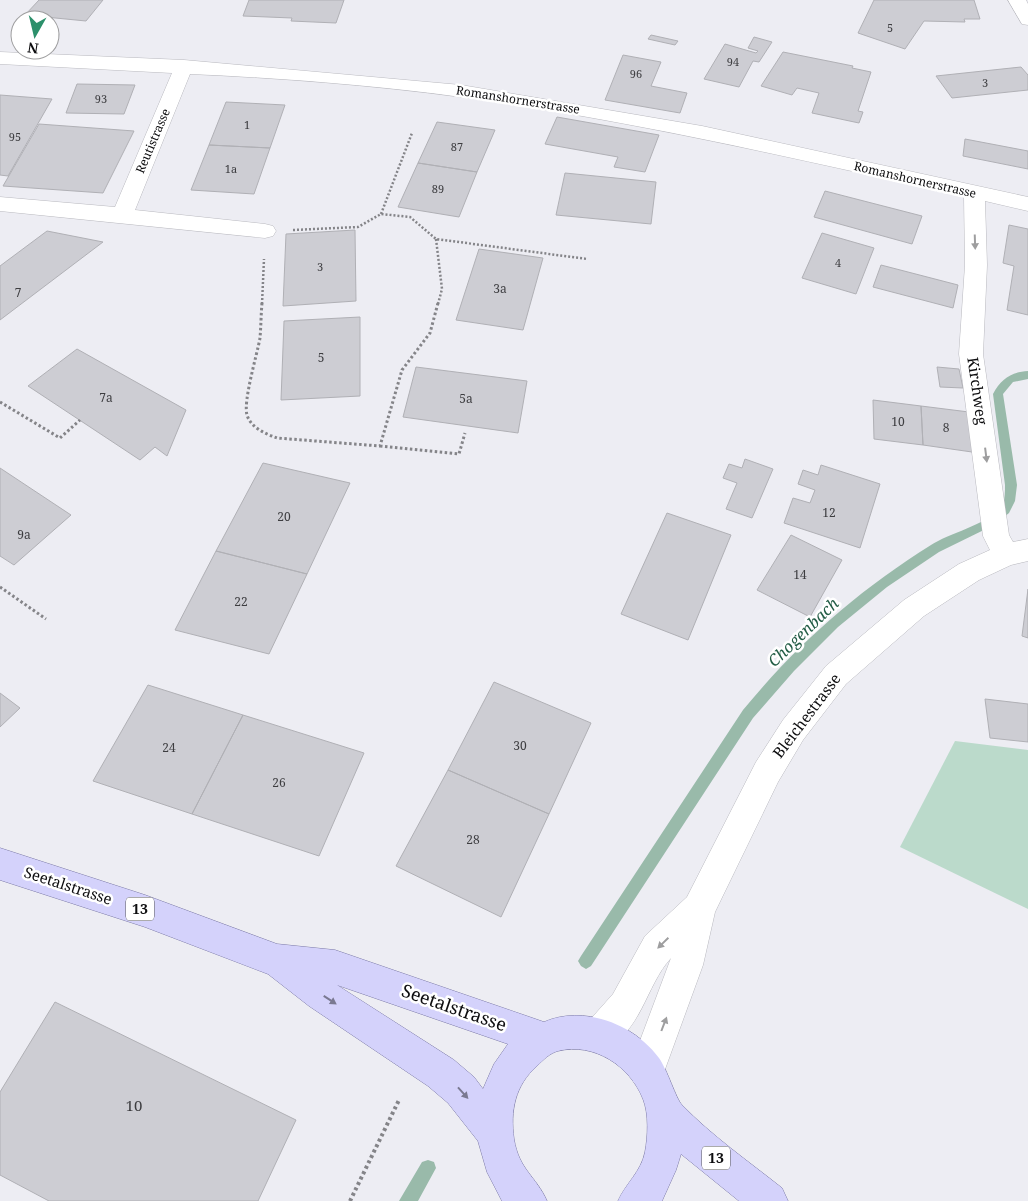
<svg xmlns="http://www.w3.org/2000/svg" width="1028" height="1201" viewBox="0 0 1028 1201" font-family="'Noto Serif',serif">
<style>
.green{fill:#bbdacb}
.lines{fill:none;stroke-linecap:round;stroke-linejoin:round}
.stream{fill:#99baaa;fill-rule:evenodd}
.building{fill:#cdcdd3;stroke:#b0b0b5}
.minor-casing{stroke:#b9b9bf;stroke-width:1}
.major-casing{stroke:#7c7aa7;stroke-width:1}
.path-far2{stroke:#848488;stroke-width:2.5;stroke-dasharray:2 2;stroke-linecap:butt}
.path-far1{stroke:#848488;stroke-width:3;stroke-dasharray:2.5 2.5;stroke-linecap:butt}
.path{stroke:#848488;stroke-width:4;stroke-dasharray:3 3;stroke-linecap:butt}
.minor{fill:#fff;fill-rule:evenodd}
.major{fill:#d4d2fb;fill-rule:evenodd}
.oneway{fill:#9e9e9f}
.oneway2{fill:#7a7991}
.labels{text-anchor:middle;stroke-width:5;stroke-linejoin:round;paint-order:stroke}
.far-number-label{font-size:11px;fill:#3d3d40}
.far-street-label{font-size:12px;fill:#0d0d0f;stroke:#fff}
.number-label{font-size:12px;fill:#3d3d40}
.shield{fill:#fff;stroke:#565657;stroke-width:1}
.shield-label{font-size:14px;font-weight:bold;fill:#0d0d0f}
.street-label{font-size:15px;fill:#0d0d0f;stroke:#fff}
.near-number-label{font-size:15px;fill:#3d3d40}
.water-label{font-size:16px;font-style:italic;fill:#235d46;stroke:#fff}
.near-street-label{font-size:18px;fill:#0d0d0f;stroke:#fff}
</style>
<rect width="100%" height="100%" fill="#ededf3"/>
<path class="green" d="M955 741 1028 750V909L900 847Z"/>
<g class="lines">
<path class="stream" d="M1028 371V379L1013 382 1003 394 1017 485 1015 501 1009 513 994 525 939 552 887 587 838 627 794 671 753 718 591 966 586 969 581 966 578 961 581 956 743 710C797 644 859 590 931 545 949 533 993 523 1003 504 1005 498 1005 491 1005 485L993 394C1001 379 1011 372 1028 371Z
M428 1160 434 1162 436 1168 418 1201H399L422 1162Z"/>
</g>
<path class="building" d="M39 0H103L86 21 25 15Z
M249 0H344L336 23 291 21 292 18 243 16Z
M874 0H974L980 19H964L965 22 924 21 905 49 858 33Z
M651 35 678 41 675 45 648 39Z
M754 37 772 42 759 62 753 61 739 87 704 79 725 44 756 53 758 51 748 48Z
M783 52 853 66 852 68 871 72 858 111 863 112 859 123 812 113 819 93 797 88 792 95 761 86Z
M623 55 661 62 651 86 687 93 680 113 605 100Z
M1021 67 1028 75V90L952 98 936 76Z
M77 84 135 85 124 114 66 113Z
M0 95 52 99 8 176 0 175Z
M226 102 285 105 270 148 209 145Z
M557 117 659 135 645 172 614 167 618 157 545 144Z
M437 122 495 130 477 172 418 163Z
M39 124 134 131 103 193 3 186Z
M965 139 1028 151V169L963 156Z
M209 145 270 148 254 194 191 190Z
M418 163 477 172 459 217 398 207Z
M565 173 656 182 651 224 556 215Z
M825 191 922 216 912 244 814 217Z
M1009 225 1028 229V315L1007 310 1014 266 1003 263Z
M355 230 356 301 283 306 286 234Z
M47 231 103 242 0 320V266Z
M822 233 874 248 856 294 802 278Z
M479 249 543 258 523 330 456 320Z
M881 265 958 285 953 308 873 287Z
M360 317V396L281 400 284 321Z
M77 349 186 410 167 456 155 447 140 460 28 386Z
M416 367 527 381 518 433 403 417Z
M937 367 959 369 963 388 940 387Z
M873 400 921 406 923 445 874 439Z
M921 406 969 412 972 452 923 445Z
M745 459 773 469 752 518 726 509 737 483 723 478 729 464 742 468Z
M263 463 350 483 307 574 216 551Z
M821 465 880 484 860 548 784 523 793 498 810 503 815 490 798 484 803 470 818 475Z
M0 468 71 515 14 565 0 556Z
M667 513 731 535 688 640 621 614Z
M791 535 842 560 810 617 757 590Z
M216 551 307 574 269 654 175 630Z
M1028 589V638L1022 636Z
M494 682 591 723 549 814 448 770Z
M148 685 243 715 192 814 93 781Z
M0 693 20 708 0 727Z
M985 699 1028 704V742L990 738Z
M243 715 364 753 319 856 192 814Z
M448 770 549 814 501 917 396 866Z
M55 1002 296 1120 258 1201H49L0 1175V1092Z"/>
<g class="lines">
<g class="minor-casing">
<path id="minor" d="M1008 0H1026L1028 4V25L1022 24Z
M0 52 184 60 461 85 702 126 1028 197V211L985 201 987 265 983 354 1009 535 1013 542 1028 539V561L1011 565 979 580 924 616 846 684 803 740 778 782 715 912 703 965 660 1083 647 1088 634 1083 629 1070 671 958C645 986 642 1034 600 1051L588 1046 583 1034 588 1022 613 994 645 936 687 897 756 762 783 720 826 666 904 600 959 564 990 550 983 536 959 354 965 265 964 196C797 159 630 120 461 97 372 85 280 78 190 74L135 210 265 224 273 226 276 231 273 236 265 238 0 211V197L115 207 172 73 0 64Z"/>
</g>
<g class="major-casing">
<path id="major" d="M0 848 145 895 277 944 335 950 544 1022C583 1005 633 1023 659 1058 667 1069 676 1099 682 1105 712 1136 748 1161 782 1188L788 1201H739L681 1154 676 1170 662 1201H618C626 1183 641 1172 645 1152 648 1136 649 1114 643 1099 630 1066 594 1042 558 1051 550 1053 543 1060 537 1066 515 1085 510 1111 514 1139 519 1170 536 1176 547 1201H502L487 1172 478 1141 448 1103 428 1086 309 1006 268 974 145 927 0 880ZM337 985 508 1044 494 1064 483 1089 474 1077 454 1060Z"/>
</g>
<path class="path-far2" d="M381 214 412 133
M293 230 358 227 381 214 410 217 436 239 587 259
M436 239 442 289 438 304
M262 304 264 259"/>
<path class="path-far1" d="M262 303C261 314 261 326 260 338 257 355 243 401 247 415 251 428 266 434 277 438L380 446 402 370 430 333 438 303
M0 402 60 438 80 420
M380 446 459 454 465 433
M0 587 46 619"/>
<path class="path" d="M350 1201 399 1100"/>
<use href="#minor" class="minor"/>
<use href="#major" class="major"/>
</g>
<defs><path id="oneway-solid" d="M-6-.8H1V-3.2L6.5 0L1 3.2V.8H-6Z" transform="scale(1.25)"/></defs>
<g class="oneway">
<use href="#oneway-solid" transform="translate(975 242) rotate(88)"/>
<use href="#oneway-solid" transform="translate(986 455) rotate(83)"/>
<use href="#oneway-solid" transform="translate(663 943) rotate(136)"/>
<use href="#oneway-solid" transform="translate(664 1024) rotate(-69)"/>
</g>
<g class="oneway2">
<use href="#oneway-solid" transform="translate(330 1000) rotate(33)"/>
<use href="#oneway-solid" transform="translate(463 1093) rotate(48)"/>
</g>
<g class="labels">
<g class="far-number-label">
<text x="890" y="32">5</text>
<text x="733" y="66">94</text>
<text x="636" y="78">96</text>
<text x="985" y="87">3</text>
<text x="101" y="103">93</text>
<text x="247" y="129">1</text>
<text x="15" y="141">95</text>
<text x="457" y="151">87</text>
<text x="231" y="173">1a</text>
<text x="438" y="193">89</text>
<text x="838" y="267">4</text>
<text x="320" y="271">3</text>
</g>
<g class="far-street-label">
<text transform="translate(518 100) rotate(9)" y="4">Romanshornerstrasse</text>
<text transform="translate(153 141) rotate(-67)" y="4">Reutistrasse</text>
<text transform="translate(915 180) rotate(13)" y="4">Romanshornerstrasse</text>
</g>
<g class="number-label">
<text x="500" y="293">3a</text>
<text x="18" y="297">7</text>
<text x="321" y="362">5</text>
<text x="106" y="402">7a</text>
<text x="466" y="403">5a</text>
<text x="898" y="426">10</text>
<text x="946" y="432">8</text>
<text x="829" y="517">12</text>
<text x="284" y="521">20</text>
<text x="24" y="539">9a</text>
<text x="800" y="579">14</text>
<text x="241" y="606">22</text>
<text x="520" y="750">30</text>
<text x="169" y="752">24</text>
<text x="279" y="787">26</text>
<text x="473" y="844">28</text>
</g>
<g class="shield">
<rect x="126" y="897.5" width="28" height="23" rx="4"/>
<rect x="702" y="1146.5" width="28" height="23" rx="4"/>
</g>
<g class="shield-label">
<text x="140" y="914">13</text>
<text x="716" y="1163">13</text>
</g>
<g class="street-label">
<text transform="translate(977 391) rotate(82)" y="5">Kirchweg</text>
<text transform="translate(807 716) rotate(-53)" y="5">Bleichestrasse</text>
<text transform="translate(68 886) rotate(18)" y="5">Seetalstrasse</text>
</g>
<g class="near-number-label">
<text x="134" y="1111">10</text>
</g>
<g class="water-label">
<text transform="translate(803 632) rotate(-44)" y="6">Chogenbach</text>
</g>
<g class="near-street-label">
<text transform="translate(454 1008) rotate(19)" y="6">Seetalstrasse</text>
</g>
</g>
<g transform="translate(35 35) rotate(188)"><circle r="24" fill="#ffffff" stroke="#9e9e9f"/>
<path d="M0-4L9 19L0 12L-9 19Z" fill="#2c906b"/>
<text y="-8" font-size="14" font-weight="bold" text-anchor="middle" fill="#0d0d0f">N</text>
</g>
</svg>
